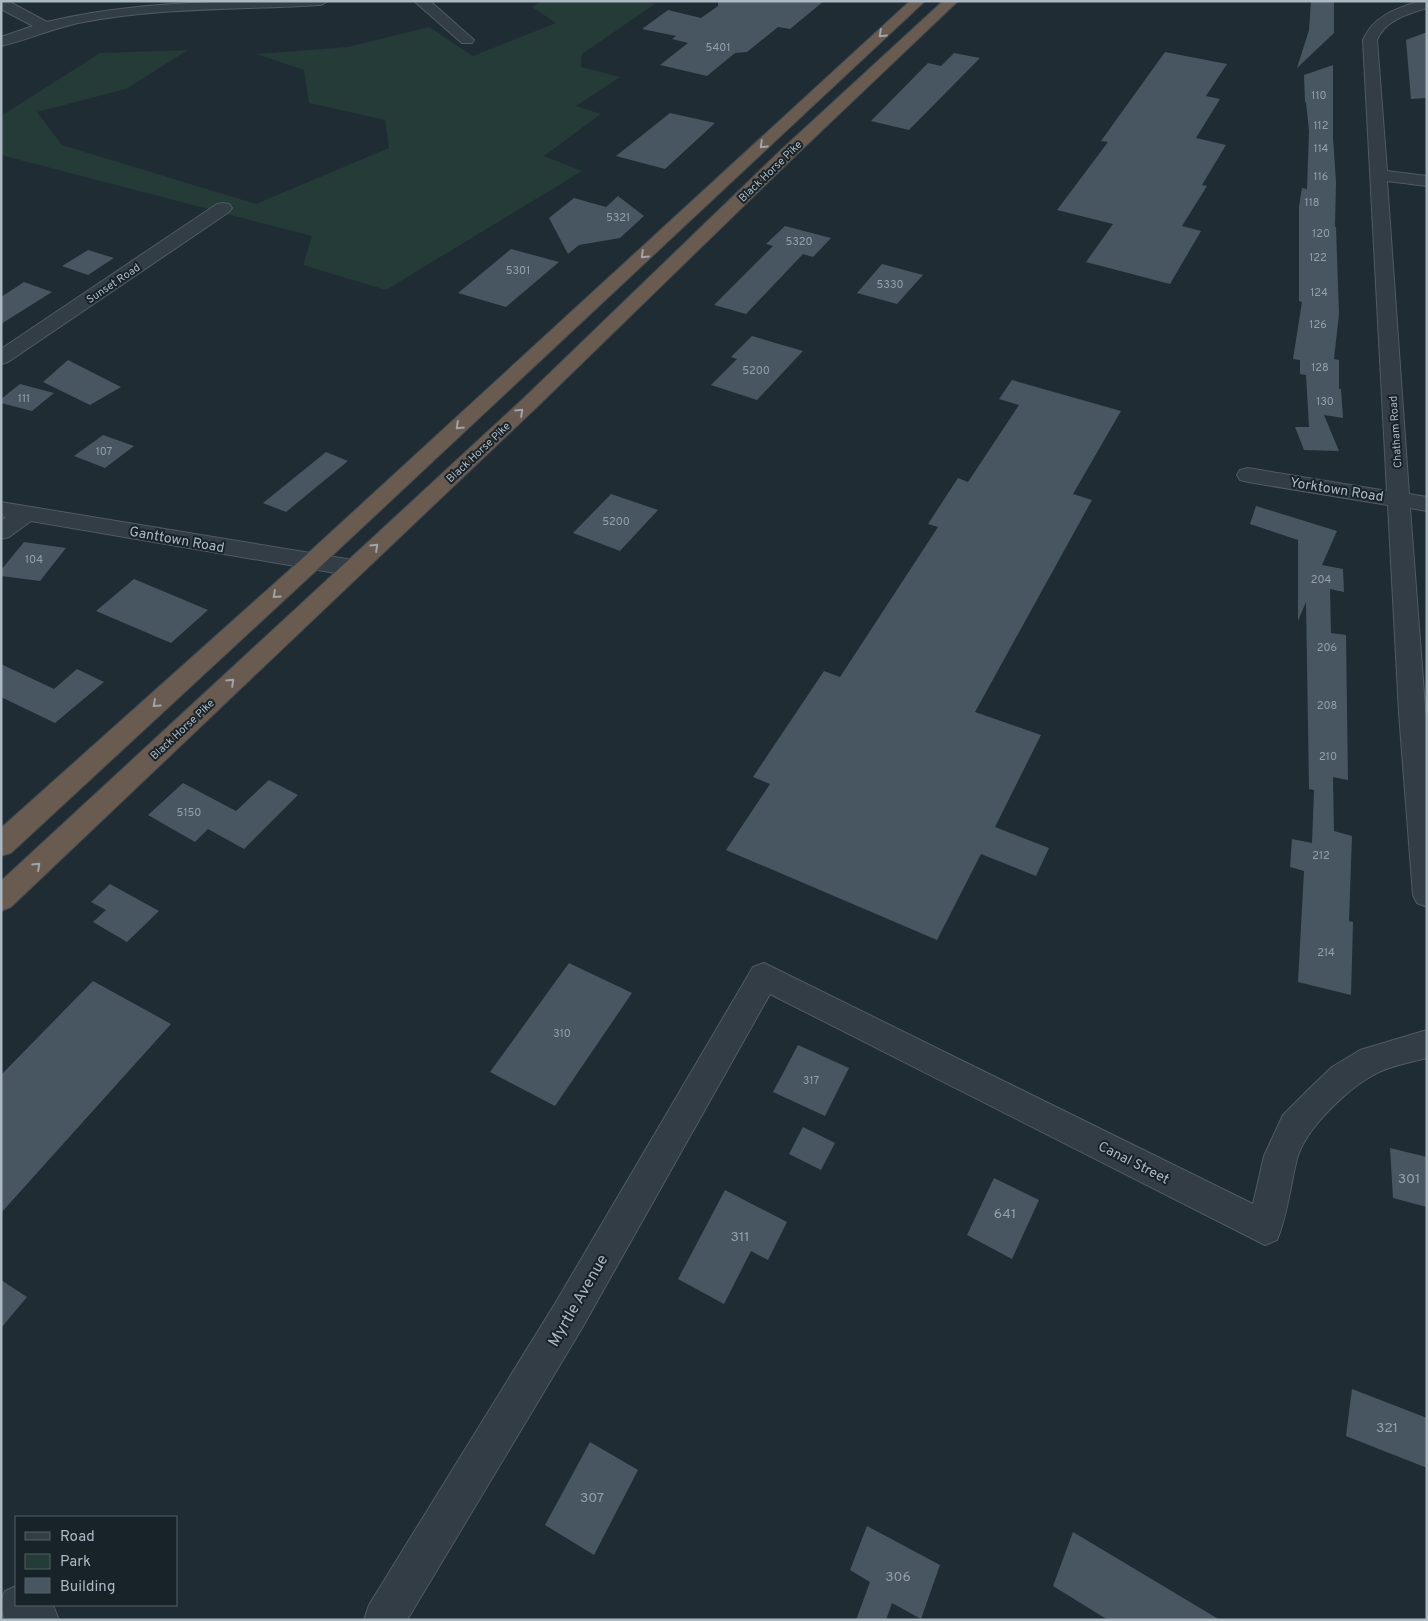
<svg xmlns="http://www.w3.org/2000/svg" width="1428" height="1621" viewBox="0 0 1428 1621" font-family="Overpass,sans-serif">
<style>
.green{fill:#253b37}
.building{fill:#475660}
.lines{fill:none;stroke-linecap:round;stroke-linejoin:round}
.minor-casing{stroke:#505b63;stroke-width:2}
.highway-casing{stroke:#3d484f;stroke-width:2}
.minor{fill:#323d45;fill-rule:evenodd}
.highway{fill:#6a5b50;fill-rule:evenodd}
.oneway{stroke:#9fa5ab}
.labels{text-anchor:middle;stroke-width:4;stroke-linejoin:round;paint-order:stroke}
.number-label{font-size:11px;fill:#93a0aa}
.far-street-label{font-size:11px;fill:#acb8c2;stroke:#182229}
.street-label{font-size:14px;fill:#acb8c2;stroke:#182229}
.near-number-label{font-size:14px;fill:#93a0aa}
.near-street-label{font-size:16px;fill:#acb8c2;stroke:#182229}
</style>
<rect width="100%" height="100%" fill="#1f2c34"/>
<path class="green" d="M542 1H645L655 4 582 54 581 67 620 77 576 106 601 114 544 156 582 171 386 290 303 265 312 236 1 155V116L100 53 188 50 126 89 37 112 62 145 256 204 389 148 385 120 309 103 304 70 257 54 348 47 429 27 473 56 556 23 532 7Z"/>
<path class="building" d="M718 1H824L790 29 778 27 747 52 735 53 707 76 660 65 688 43 672 39 676 36 642 29 668 10 701 18 718 6Z
M1311 1H1334V33L1297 68 1309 30Z
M1427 32V98L1411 99 1406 40Z
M1165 52 1227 64 1206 96 1220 99 1196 138 1226 145 1202 185 1207 186 1182 226 1201 231 1170 284 1086 262 1113 224 1057 210 1108 142 1101 141Z
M954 53 980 58 909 130 871 121 928 63 941 66Z
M1333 65V137L1336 182 1335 227H1336L1339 314 1334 359 1339 360V389H1341L1343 418 1324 415 1339 451 1304 450 1295 427H1309L1306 375 1300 374V360L1293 359 1302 302 1299 301V206L1302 188 1307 189 1309 131 1306 102H1305L1304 75Z
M670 113 715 123 665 169 616 156Z
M618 196 644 216 620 238 579 245 568 254 549 218 574 198 606 207Z
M785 226 831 238 813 257 803 254 746 314 714 305 773 246 766 244Z
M511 249 559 262 506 307 458 293Z
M88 250 114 258 88 275 62 266Z
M882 264 923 275 897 304 857 293Z
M24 282 52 292 1 324V297Z
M752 336 803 351 757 400 711 385 737 359 731 357Z
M68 360 121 387 90 405 43 382Z
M1012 380 1121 411 1073 494 1092 500 975 712 1041 735 995 827 1049 848 1036 876 981 854 937 940 726 850 770 784 753 777 824 671 840 677 938 527 928 524 958 478 968 482 1019 405 999 399Z
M20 384 54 393 32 411 1 403V399Z
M103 435 134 446 105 468 74 456Z
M326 452 348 461 286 512 263 503Z
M611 494 658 510 620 551 573 533Z
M1256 506 1337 531 1322 565 1343 569 1344 592 1330 589 1331 633 1346 635 1348 780 1333 777 1334 831 1352 836 1349 921 1353 922 1351 995 1298 982 1304 871 1290 867 1292 839 1312 843 1314 790 1309 789 1306 602 1298 621V540L1250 524Z
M24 542 66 548 40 581 1 576V570Z
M134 579 177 597 208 610 171 643 96 611Z
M1 664 54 689 77 669 104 682 55 723 1 697Z
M269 780 298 795 244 849 208 829 195 842 148 815 183 783 236 811Z
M110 884 159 911 127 942 93 922 106 910 91 902Z
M569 963 632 993 555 1106 490 1072Z
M93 981 171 1024 1 1213V1075Z
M798 1045 849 1068 825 1116 773 1092Z
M803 1127 835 1143 821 1170 789 1154Z
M1390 1148 1427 1157V1207L1393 1198Z
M994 1178 1039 1200 1012 1259 967 1235Z
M725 1190 787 1222 768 1260 751 1251 724 1304 678 1279Z
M1 1280 27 1297 1 1328Z
M1352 1389 1427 1418V1468L1346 1436Z
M590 1442 638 1470 594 1555 545 1525Z
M867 1526 940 1565 921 1619 892 1603 886 1620H856L870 1582 850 1570Z
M1073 1532 1220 1620H1108L1053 1586Z"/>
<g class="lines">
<g class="minor-casing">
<path id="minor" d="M1 1H8L47 22C139 0 233 1 328 1L321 5C240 10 157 7 78 23 51 29 27 40 1 46V37L33 26 1 9Z
M414 1H430L474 40 472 43H462Z
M1419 1H1427V8C1408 14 1385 20 1377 40L1387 171 1427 176V186L1387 181 1409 494 1427 497V511L1410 508 1427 733V907L1417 903 1413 895 1399 713 1388 505 1248 482 1240 480 1237 475 1240 470 1248 468 1387 491 1363 40C1373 16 1396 9 1419 1Z
M223 203 229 204 232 208 229 212 8 362 1 364V349L217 204Z
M1 502 353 560 361 563 365 568 361 573 353 576 31 521 9 537 1 539V521L6 517 1 516Z
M764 963 1253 1204 1264 1156 1283 1115 1309 1089 1332 1067 1360 1050 1427 1030V1058C1411 1062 1394 1065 1379 1072 1351 1085 1305 1128 1297 1159 1290 1186 1288 1214 1277 1240L1265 1245 770 994 582 1328 407 1620H364L369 1605 556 1302 753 967Z
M16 1586V1605H53L59 1620 5 1619C0 1609 0 1601 5 1591Z"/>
</g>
<g class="highway-casing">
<path id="highway" d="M910 1H925L320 567 11 853 1 856V828L304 557Z
M943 1H958L793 158 539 405 11 907 1 911V881L525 397 781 150Z"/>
</g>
<use href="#minor" class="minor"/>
<use href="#highway" class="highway"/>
</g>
<defs><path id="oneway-chevron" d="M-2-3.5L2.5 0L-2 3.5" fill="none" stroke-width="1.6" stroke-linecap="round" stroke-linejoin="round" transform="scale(1.25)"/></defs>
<g class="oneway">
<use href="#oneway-chevron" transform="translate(882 34) rotate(137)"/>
<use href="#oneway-chevron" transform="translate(763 145) rotate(137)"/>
<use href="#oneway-chevron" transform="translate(644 255) rotate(137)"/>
<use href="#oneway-chevron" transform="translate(520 412) rotate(-43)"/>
<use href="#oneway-chevron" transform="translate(459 426) rotate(137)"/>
<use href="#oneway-chevron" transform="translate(375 547) rotate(-43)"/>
<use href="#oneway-chevron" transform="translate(276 595) rotate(138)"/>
<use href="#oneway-chevron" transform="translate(231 682) rotate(-43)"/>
<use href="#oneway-chevron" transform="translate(156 704) rotate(138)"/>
<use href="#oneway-chevron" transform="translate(37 866) rotate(-43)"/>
</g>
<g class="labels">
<g class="number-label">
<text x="718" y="51">5401</text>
<text x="1319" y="99">110</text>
<text x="1321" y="129">112</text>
<text x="1321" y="152">114</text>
<text x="1321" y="180">116</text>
<text x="1312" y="206">118</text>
<text x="618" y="221">5321</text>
<text x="1321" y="237">120</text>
<text x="799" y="245">5320</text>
<text x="1318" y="261">122</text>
<text x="518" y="274">5301</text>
<text x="890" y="288">5330</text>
<text x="1319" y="296">124</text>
<text x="1318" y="328">126</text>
<text x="1320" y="371">128</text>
<text x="756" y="374">5200</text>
<text x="24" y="402">111</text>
<text x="1325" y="405">130</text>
<text x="104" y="455">107</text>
<text x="616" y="525">5200</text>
<text x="34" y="563">104</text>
<text x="1321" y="583">204</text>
<text x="1327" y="651">206</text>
<text x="1327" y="709">208</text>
<text x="1328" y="760">210</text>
<text x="189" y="816">5150</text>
<text x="1321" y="859">212</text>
<text x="1326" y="956">214</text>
<text x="562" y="1037">310</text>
<text x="811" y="1084">317</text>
</g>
<g class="far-street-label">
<text transform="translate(770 171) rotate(-44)" y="4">Black Horse Pike</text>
<text transform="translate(113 283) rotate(-34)" y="4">Sunset Road</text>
<text transform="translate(1395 432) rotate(-94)" y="4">Chatham Road</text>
<text transform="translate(478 452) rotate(-43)" y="4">Black Horse Pike</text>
<text transform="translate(182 729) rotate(-43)" y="4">Black Horse Pike</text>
</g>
<g class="street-label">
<text transform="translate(1337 489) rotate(9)" y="5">Yorktown Road</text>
<text transform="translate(177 539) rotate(10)" y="5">Ganttown Road</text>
<text transform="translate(1134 1162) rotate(27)" y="5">Canal Street</text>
</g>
<g class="near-number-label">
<text x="1409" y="1183">301</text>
<text x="1005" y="1218">641</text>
<text x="740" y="1241">311</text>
<text x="1387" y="1432">321</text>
<text x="592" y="1502">307</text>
<text x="898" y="1581">306</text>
</g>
<g class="near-street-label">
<text transform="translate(577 1300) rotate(-60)" y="6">Myrtle Avenue</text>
</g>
</g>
<rect width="1428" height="1621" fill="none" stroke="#acb8c2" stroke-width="5"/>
<rect x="15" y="1516" width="162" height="90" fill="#182229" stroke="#535e66"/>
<rect x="25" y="1532" width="25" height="8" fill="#323d45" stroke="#535e66"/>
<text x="60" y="1541" font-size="15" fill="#acb8c2">Road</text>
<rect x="25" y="1554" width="25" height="15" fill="#253b37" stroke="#535e66"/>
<text x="60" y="1566" font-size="15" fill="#acb8c2">Park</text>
<rect x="25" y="1578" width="25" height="15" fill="#475660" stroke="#535e66"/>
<text x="60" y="1591" font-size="15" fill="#acb8c2">Building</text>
</svg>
